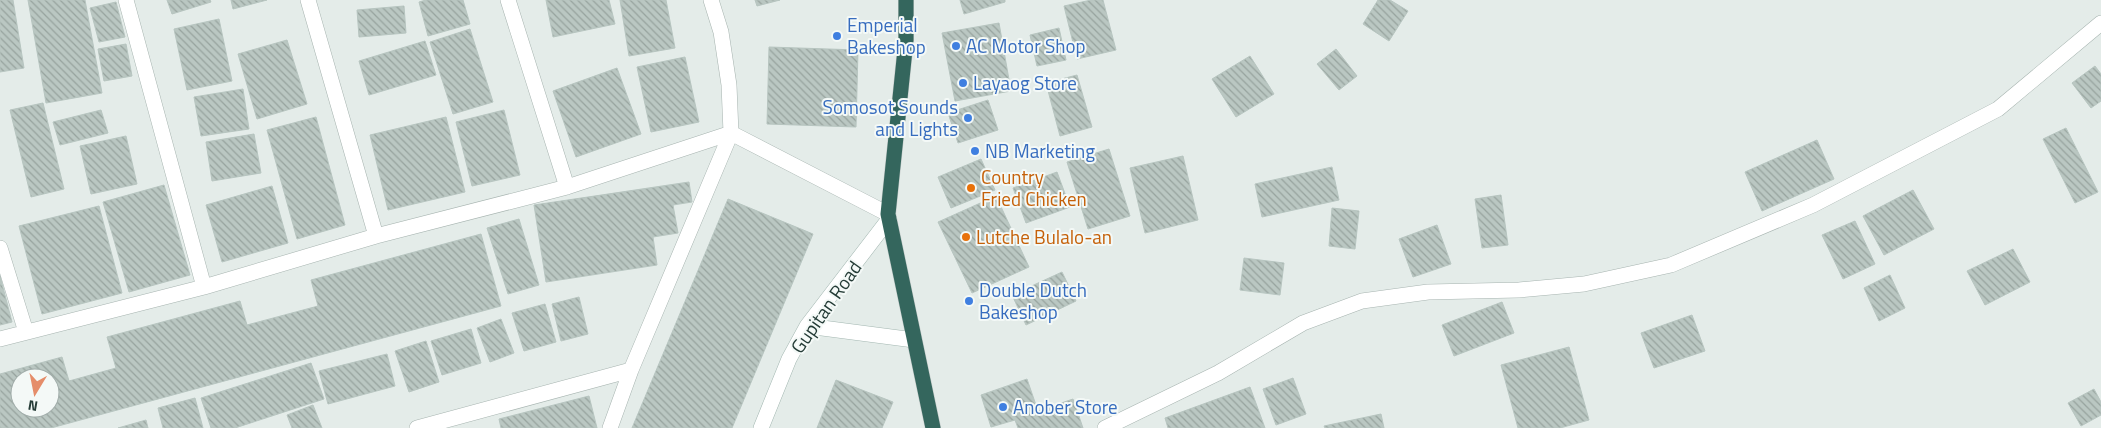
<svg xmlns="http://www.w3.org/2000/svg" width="2101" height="428" viewBox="0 0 2101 428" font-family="'Titillium Web',sans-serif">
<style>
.building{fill:url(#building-back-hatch);stroke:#b7c5c0;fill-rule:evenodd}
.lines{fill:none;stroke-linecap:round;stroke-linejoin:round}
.street-casing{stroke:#a7b4b0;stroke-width:16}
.secondary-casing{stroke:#a3b7b1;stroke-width:16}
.highway-casing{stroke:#c2c8c7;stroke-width:16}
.street{stroke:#fff;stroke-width:15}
.secondary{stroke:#fff;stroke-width:15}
.highway{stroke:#34665d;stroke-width:15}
.shop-dot{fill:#3f7fe0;stroke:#f4f9f7;stroke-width:2}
.food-dot{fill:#e8710a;stroke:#f4f9f7;stroke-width:2}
.labels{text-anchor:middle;stroke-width:4;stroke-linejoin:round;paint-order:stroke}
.shop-label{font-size:19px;fill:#366cbe;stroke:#f4f9f7;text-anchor:start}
.food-label{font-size:19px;fill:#c56008;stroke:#f4f9f7;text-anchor:start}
.street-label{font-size:19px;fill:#253c37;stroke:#f4f9f7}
</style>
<defs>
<pattern id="building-back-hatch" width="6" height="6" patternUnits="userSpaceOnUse" patternTransform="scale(1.25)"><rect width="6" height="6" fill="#bac7c2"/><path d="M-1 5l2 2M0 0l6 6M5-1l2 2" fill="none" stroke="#97a39e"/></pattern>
</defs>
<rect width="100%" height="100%" fill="#e4ece9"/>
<path class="building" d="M0 0H13L24 68 0 72Z
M28 0H85L102 93 46 103Z
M167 0H210L211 2 172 14Z
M231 0H267L233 9Z
M426 0H463L470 24 428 36 419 2Z
M546 0H609L615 24 553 37Z
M620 0H666L675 48 629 56Z
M755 0H780L757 6Z
M960 0H1005V2L964 14Z
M1091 0H1103L1116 50 1077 59 1064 6Z
M1378 0H1390L1408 11 1389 41 1363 24Z
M116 2 125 37 99 42 90 8Z
M404 6 406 33 359 37 357 10Z
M219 19 232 81 187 90 174 29Z
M999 23 1011 91 955 101 942 33Z
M1059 28 1066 60 1037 66 1030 35Z
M470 29 493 102 453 114 430 42Z
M287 40 307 104 257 119 238 54Z
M425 41 436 75 369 95 359 61Z
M126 44 132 76 104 81 98 49Z
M769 47 858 50 856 127 767 124Z
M1336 49 1357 76 1339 90 1317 64Z
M1250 56 1274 94 1236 117 1212 79Z
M685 57 699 122 651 132 637 67Z
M2095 66 2101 74V101L2091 108 2072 83Z
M617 68 641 134 576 157 553 91Z
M1077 75 1092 127 1060 136 1046 83Z
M243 89 249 129 201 136 194 97Z
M988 100 998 130 958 143 948 113Z
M43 103 64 189 31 197 10 110Z
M101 110 108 133 60 145 53 122Z
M504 110 520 175 472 186 456 122Z
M316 117 345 225 297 239 267 130Z
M446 117 465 192 388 210 370 135Z
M2066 128 2098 192 2075 203 2043 139Z
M254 134 261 173 212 181 206 142Z
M126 136 137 184 91 194 80 146Z
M1817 140 1834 179 1762 211 1745 172Z
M1109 149 1130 216 1088 229 1067 162Z
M1183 156 1198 220 1145 233 1130 168Z
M981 159 995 190 951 208 938 177Z
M1332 167 1339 200 1262 217 1255 184Z
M1057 172 1070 207 1026 223 1013 188Z
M689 182 692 202 673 205 678 233 653 237 657 265 546 282 534 205Z
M164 185 190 275 129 292 103 202Z
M272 186 288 243 222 262 206 205Z
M1913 190 1934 229 1884 255 1863 216Z
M1501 195 1508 245 1482 248 1475 199Z
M996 196 1029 267 972 293 938 222Z
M728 199 813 234 732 428H632Z
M99 206 122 293 42 314 19 226Z
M1332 208 1359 211 1355 249 1329 246Z
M519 219 539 285 508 294 487 228Z
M1855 221 1875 264 1843 279 1822 235Z
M1437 225 1451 264 1413 277 1399 239Z
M481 234 501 306 51 428H0V374L62 357 69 381 116 368 107 337 240 301 247 325 318 306 311 280ZM20 378H50V408H20Z
M2013 249 2030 282 1985 305 1967 271Z
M1244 258 1284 263 1280 295 1240 290Z
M1062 272 1076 301 1026 325 1012 295Z
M1890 275 1905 308 1879 321 1864 288Z
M0 276 12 322 0 325Z
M579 297 588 334 561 341 552 304Z
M1502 302 1514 333 1454 356 1442 325Z
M545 304 556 342 524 351 512 313Z
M1692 315 1705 351 1654 368 1641 333Z
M501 319 514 353 490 362 477 328Z
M471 329 481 363 442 375 431 341Z
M426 341 439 382 409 392 395 351Z
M1569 347 1589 420 1560 428H1518L1501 365Z
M387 354 395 386 328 404 319 371Z
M311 363 324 399 235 428H211L201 398Z
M1293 378 1306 414 1276 425 1263 389Z
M1027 379 1038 411 1073 399 1083 428H1018L1015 420 991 427 981 395Z
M836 380 893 402 882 428H817Z
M1250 387 1265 428H1168L1165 418Z
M2094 389 2101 402V415L2081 426 2068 403Z
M589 396 597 428H501L499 419Z
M195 398 203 428H163L158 408Z
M313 405 322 428H292L287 415Z
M1381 414 1384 428H1325L1324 426Z
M146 420 148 428H118Z"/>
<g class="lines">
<g class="street-casing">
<path id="street" d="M126 0 204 287
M308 0 376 236
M508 0 567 187
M0 248 26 332
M0 339 204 287 376 236 567 187 731 133 888 214
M417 428 631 370
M610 428 631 370 731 133 729 85 721 32 711 0
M1105 428 1218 373 1303 323 1362 301 1428 292 1519 290 1584 284 1671 265 1813 205 1998 109 2101 23"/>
</g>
<g class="secondary-casing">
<path id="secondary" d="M807 326 914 340
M761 428 789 359 807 326 889 219"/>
</g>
<g class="highway-casing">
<path id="highway" d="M906 0V40L888 214 933 428"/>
</g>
<use href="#street" class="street"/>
<use href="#secondary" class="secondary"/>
<use href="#highway" class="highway"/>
</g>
<g class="shop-dot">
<circle cx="837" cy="36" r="5"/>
<circle cx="956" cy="46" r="5"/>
<circle cx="963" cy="83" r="5"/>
<circle cx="968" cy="118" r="5"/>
<circle cx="975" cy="151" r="5"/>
<circle cx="969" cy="301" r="5"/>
<circle cx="1003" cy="407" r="5"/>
</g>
<g class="food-dot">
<circle cx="971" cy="188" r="5"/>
<circle cx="966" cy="237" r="5"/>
</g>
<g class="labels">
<g class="shop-label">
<text x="847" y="32">Emperial<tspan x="847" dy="22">Bakeshop</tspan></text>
<text x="966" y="53">AC Motor Shop</text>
<text x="973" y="90">Layaog Store</text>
<text x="958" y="114" text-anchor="end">Somosot Sounds<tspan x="958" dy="22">and Lights</tspan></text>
<text x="985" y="158">NB Marketing</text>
<text x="979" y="297">Double Dutch<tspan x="979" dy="22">Bakeshop</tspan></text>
<text x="1013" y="414">Anober Store</text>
</g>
<g class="food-label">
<text x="981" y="184">Country<tspan x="981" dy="22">Fried Chicken</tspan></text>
<text x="976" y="244">Lutche Bulalo-an</text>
</g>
<g class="street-label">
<text transform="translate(826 307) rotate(-55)" y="7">Gupitan Road</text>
</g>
</g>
<g transform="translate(35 393) rotate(190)"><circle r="24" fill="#f4f9f7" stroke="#a1adaa"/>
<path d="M0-4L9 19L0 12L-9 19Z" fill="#e58d6a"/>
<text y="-8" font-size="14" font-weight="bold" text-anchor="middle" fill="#253c37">N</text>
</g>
</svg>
